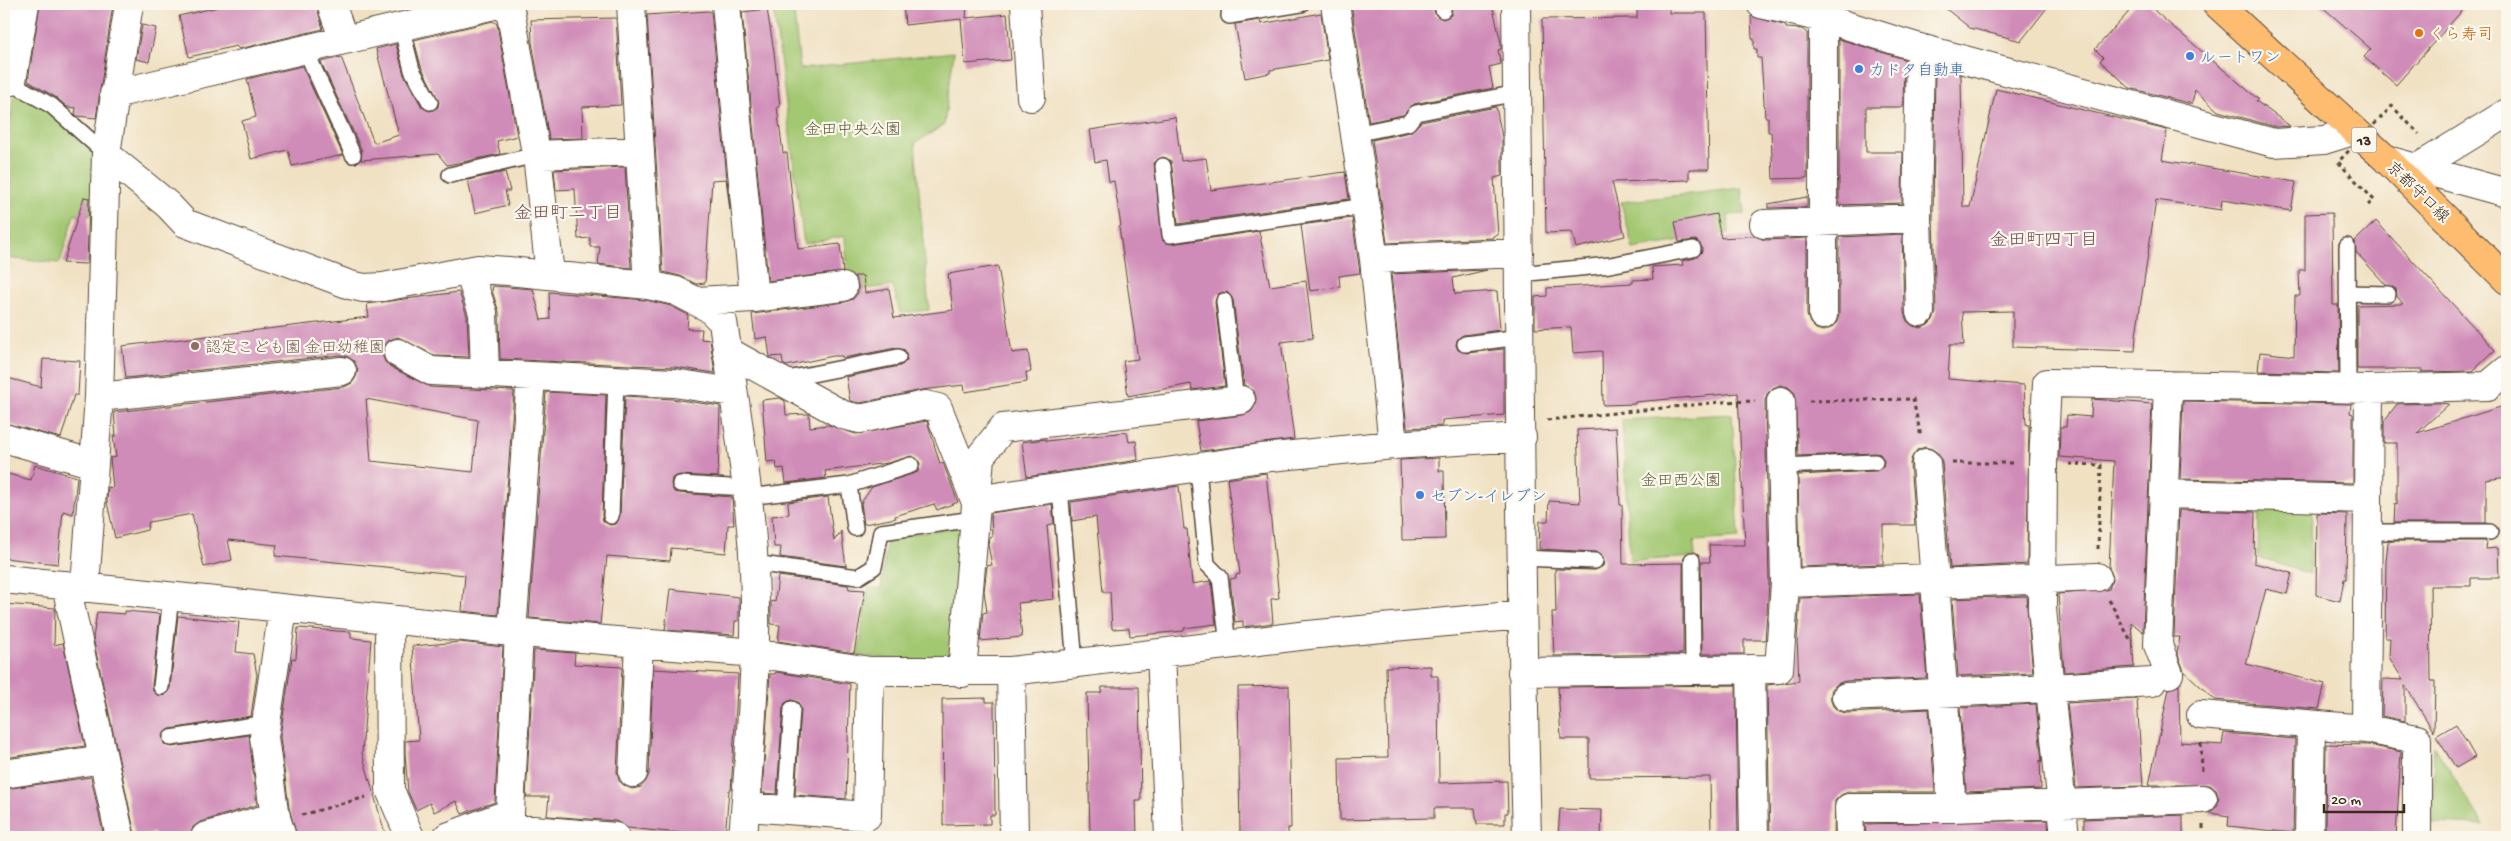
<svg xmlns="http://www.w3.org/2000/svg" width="2511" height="841" viewBox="0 0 2511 841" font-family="'Gochi Hand','Klee One',sans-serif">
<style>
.green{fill:#a3c872;stroke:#6f7948}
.building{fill:#d08cb8;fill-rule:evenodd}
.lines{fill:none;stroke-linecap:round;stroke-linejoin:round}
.lane-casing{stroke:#564537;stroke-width:18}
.street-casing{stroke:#564537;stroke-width:30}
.primary-casing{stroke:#564537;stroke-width:30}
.path{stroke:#564537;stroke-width:3;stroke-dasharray:4 4;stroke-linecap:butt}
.lane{stroke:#fff;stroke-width:15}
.street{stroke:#fff;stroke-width:28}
.primary{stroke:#fdbc70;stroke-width:28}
.path-bridge{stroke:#564537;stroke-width:3;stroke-dasharray:4 4;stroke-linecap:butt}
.food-dot{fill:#e8710a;stroke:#fbf7ec;stroke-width:2}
.shop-dot{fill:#3f7fe0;stroke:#fbf7ec;stroke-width:2}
.education-dot{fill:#8d6e63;stroke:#fbf7ec;stroke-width:2}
.labels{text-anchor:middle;stroke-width:4.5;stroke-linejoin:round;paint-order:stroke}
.shield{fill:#fbf7ec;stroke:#75685c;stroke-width:1}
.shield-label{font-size:15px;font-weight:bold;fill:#3b2a1e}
.food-label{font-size:16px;fill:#c56008;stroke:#fbf7ec;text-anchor:start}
.shop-label{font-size:16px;fill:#366cbe;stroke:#fbf7ec;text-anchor:start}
.park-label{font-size:16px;fill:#5a5937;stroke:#fbf7ec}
.street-label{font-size:16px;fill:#3b2a1e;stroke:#fbf7ec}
.education-label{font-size:16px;fill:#785e54;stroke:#fbf7ec;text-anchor:start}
.neighbourhood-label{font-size:18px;fill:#6f4c54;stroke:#fbf7ec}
</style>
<rect width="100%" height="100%" fill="#fbf7ec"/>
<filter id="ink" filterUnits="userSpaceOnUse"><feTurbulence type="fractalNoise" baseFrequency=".02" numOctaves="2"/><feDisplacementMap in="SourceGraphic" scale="10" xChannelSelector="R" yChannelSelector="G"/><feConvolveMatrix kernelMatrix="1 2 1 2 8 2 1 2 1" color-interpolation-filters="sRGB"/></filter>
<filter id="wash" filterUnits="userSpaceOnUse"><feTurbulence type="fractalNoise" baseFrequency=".0096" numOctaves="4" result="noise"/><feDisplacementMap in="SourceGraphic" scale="20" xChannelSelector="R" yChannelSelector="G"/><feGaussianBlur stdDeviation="1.12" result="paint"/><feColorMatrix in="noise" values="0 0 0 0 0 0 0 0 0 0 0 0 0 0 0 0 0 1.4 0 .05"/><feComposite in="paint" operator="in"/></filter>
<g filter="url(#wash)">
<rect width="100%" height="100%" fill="#f0e1c3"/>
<path class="green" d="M773 4H793L800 69 954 52 944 125 915 143 929 310 900 313 893 286 849 290 845 236 804 244Z
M14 91 46 108 95 151 90 216 74 215 60 263 4 258V165Z
M1742 188 1745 214 1728 215 1729 233 1633 249 1621 202Z
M1732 414 1739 538 1694 541 1695 557 1630 561 1622 420Z
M2259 506 2312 508 2310 574 2258 557Z
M965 526 953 646 939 663 858 656 868 588H881L887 538Z
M2434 746 2484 825 2432 823Z"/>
<g id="blocks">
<path class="building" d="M4 4H9L4 36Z
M40 4H113L96 118 77 116 75 114 76 108 67 107 57 98 28 81Z
M231 4H316L323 29 239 49 236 46 189 57 179 16Z
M903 4H967L966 18 1007 14 1011 60 965 64 961 19 905 25Z
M1351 4H1434L1435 14 1443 19 1451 15 1452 4H1492L1501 43V49L1498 50 1501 64 1489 67 1493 88 1414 104 1403 115 1369 122Z
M1637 4H1669V13H1706L1709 169H1689V180L1612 182 1625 236 1576 248 1572 232 1546 233 1542 19 1637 18Z
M1940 4H2050L2021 41 1970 28Z
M2136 4H2149L2158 14 2258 99 2256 101 2290 126 2276 127 2218 111 2195 90 2192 104 2130 88 2100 61 2103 57 2095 49Z
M2319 4H2468L2396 85 2364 57 2371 49Z
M767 9 774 52 780 107H777L783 153H787L798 249 840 244 843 272 768 281 742 12Z
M708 11 711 12 730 210 726 179 712 180 705 283 696 284 680 276 663 272 647 15Z
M1321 13 1328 60 1270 70V73L1245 78 1235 24 1260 20 1261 24Z
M1751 16 1786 26V28L1802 29 1807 33V178L1773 179 1771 132H1768V117H1765L1761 58H1757V49H1754V39H1752Z
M616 18 621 105 582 107 583 138 549 139 532 42 531 20Z
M493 21 497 24 517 136 497 141 500 154 463 162 447 165 438 154 361 160 362 151 321 62 341 57 374 143 399 135 376 49 396 44 404 75 422 107 430 111 438 107 439 102 421 66 414 40Z
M142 25 156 28 149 62 136 59Z
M1839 39 1904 59 1903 107H1866V152H1903L1902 203 1839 205Z
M302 66 343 155 292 166 288 150 251 159 242 121 256 117 247 79Z
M1935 68 1961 75 1963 207H1970L1996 89 2167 130 2162 160 2296 182 2291 211 2222 200 2221 210 2156 200 2136 335 2135 351 2013 347V311L1962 312 1964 345H1950L1948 379 2024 385 2026 425H2029L2027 564 1950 568 1942 462 1939 454 1932 449 1925 447 1917 450 1912 457 1910 464 1915 525H1883V564L1800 567 1798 475 1876 471 1883 467 1884 461 1880 454 1875 453 1798 456 1795 393 1788 387 1780 385 1773 388 1767 394 1765 401 1769 583 1765 640H1744V654H1702L1701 562H1710L1709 545H1745L1738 393 1635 402V404L1603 405 1602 351 1573 353 1571 327 1535 329V297L1547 296V288L1633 283V280L1653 279 1652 267 1683 265 1682 261 1695 258 1702 252V247L1696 240 1679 242 1675 222 1716 214 1721 238 1755 236 1765 240 1807 238V315L1810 323 1816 329 1823 331 1831 328 1837 322 1839 315V237L1902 234 1904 313 1907 321 1913 326 1921 328 1928 325 1933 320 1936 312 1933 218Z
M1496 107 1502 137V176L1494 178 1498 235 1493 236V238L1387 243 1372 140 1410 132 1421 122Z
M1175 117 1181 161 1206 158 1211 190 1345 172 1349 199 1178 224 1171 161 1163 157 1154 163 1163 241 1171 244 1259 231 1270 286 1306 281 1313 338 1281 342 1294 439 1201 451 1196 421 1243 415 1251 412 1255 406 1256 398 1254 391 1244 385 1233 300 1227 292 1218 294 1215 302 1225 386 1192 390 1191 384 1128 396 1123 361 1138 359 1119 227 1121 226 1114 181 1109 182 1106 160 1095 162 1090 130Z
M625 167 631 268 598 264 600 247H590V238L578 239 575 189 556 190 554 170Z
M505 172 510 191H505L508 205 475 213 468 180Z
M84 197 89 198 87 264 63 263Z
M1807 197V207L1768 208V204Z
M2332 213 2333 305H2338L2339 373 2258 371 2260 352 2294 356 2295 296H2300L2299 270H2305V214Z
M1352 218 1360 273 1339 276 1340 287 1310 291 1301 225Z
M2376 221 2495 350 2473 371 2421 372 2423 369H2357V305L2403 304 2397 296 2396 289 2386 285 2356 252 2355 241Z
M998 266 1012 353 1028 351 1031 372H1026L1027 382 965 392 964 385 922 390 860 403 850 401 846 377 900 366 907 360 905 350 896 348 843 358 842 356H833L786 366 783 364 782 356 770 357 767 337 755 339 752 314 845 302 853 299 858 293V285L854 276H863L865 293 889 289 894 318 953 310 948 274Z
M1487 270 1453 278 1455 294 1497 291 1500 330 1463 335 1457 340 1456 345 1458 350 1466 353 1504 349V415L1442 420V426L1407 428 1391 274Z
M493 286 533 289 541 320 550 319 549 292 646 300 671 306 688 315 687 329H702L701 339 710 340 715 373 675 367 500 359 499 312 492 291Z
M459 292 467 316 469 357 435 356 398 337 389 340 384 346 382 354 385 362 391 367 430 387 514 391 498 615 462 611 465 575 275 556 277 545 228 540 232 560 204 567 192 514 149 522 147 530 115 538 107 502 108 487 113 488 110 458 116 457 113 436H116L114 412 344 387 352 383 356 377 358 370 354 361 348 357 340 355 126 378 122 346 369 317 367 304ZM366 399 478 420 473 472 371 461Z
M43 359 80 361 78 395H74L61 438 4 423V377L41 387Z
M546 392 606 395 602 516 603 521 610 525 616 524 620 516 625 396 672 399 720 406 718 477 680 475 672 478 671 484 674 492 679 493 732 497 734 525H728L726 553 671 548 670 561 607 556 600 624 529 618Z
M780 398 785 401 786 415 809 414 810 427 828 425 856 434 927 421 940 464 943 463 958 502 937 510 934 504 895 516 896 518 864 524 861 503 872 487 918 472 920 463 912 456 888 463 825 471 826 478 786 483 784 468 777 469 776 461 767 462 762 400Z
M2092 399 2152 404 2143 632 2131 622 2134 667 2064 672 2058 594 2105 590 2109 589 2113 577 2109 568 2114 461 2059 457 2060 427H2066L2067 415 2091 417Z
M2183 401 2351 404 2350 413 2353 414V483L2180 479Z
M2439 403 2449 404 2417 433 2507 405V477L2486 480V523H2394L2395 503 2397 504V443H2384V421L2397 404Z
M1616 428 1620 505H1622L1623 564 1683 563V654L1554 656 1552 612H1556L1555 569 1595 570 1603 566 1604 561 1600 553 1596 552 1539 549 1540 521H1548L1549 501 1580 503 1577 430Z
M1127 432 1129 442 1136 441 1138 460 1027 477 1022 442 1046 439V441Z
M1439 458V471H1444L1445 539 1402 540 1400 460Z
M35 465 77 477 73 514 63 511 58 564 4 558V473L31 480Z
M1266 473 1279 598 1271 599 1273 623 1243 627V621L1235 622 1230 579 1236 578V575L1240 574 1227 479Z
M1179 486 1184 529H1187L1192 584 1211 581 1216 624 1184 628V631L1130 636 1129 628 1112 629 1110 592H1103L1096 517 1072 521 1071 502Z
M828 497 834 541 841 531 846 566 780 557 781 547H774L772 516 789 514 788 502Z
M1052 504 1054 523 1047 527 1054 599 1018 603 1022 637 980 641 983 613 987 612 984 591 987 566 992 565 988 545 989 538 992 537 991 513Z
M2179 510 2255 512 2254 563 2292 573 2287 594 2266 589 2246 664 2325 684 2319 709 2215 700 2184 671 2177 652 2180 637H2174Z
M2317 513 2347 514 2346 579H2344L2340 601 2316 595Z
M2393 541H2486L2485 549 2498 548 2499 578H2471V586H2430L2431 681H2435L2434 732 2405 685V721L2382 716 2383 679 2403 680 2389 657 2390 638H2385L2386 562 2388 542Z
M778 576 848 585 849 589 865 590 854 653 778 641 780 625 771 624V601L775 602Z
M670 589 739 597V621H735L734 635 665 630Z
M1920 594 1927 678 1845 681 1837 684 1832 689 1830 698 1833 706 1838 711 1846 713 1929 709 1935 792H1848L1841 795 1835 801 1834 837H1770L1767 685 1799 681 1797 639 1800 598Z
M2026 596 2033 673 1958 676 1952 599Z
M4 604 55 608 54 645 63 643 85 746 4 758Z
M125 611 160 614 152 686 153 691 160 696 165 695 170 688 178 616 239 622 236 652 253 654 257 675 251 716 170 729 162 735 164 744 172 747 249 735 257 805 200 822 193 827 190 837H155L154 833 135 835 93 638 97 612 125 614Z
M298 628 351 632V638L371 640 362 753 386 837H297L289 808 280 737 292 658 296 659Z
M460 642 503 647 495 802 462 814 456 801 434 812 430 803 416 810 408 792 405 753V741L419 740 412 646Z
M534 650 575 653 574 664 622 667 617 772 619 781 625 786 632 789 641 787 646 781 649 774 653 669 738 674 731 790H729L725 837H690V834L627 828 616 821 547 816 549 797H526Z
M1431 666V676H1438L1439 783 1507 781 1508 813H1505V824H1477L1475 808H1434V818L1340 820 1339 758 1388 757 1386 667Z
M776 672 850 684 846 799 795 795 801 710 798 702 792 700 785 703 783 708 777 794 762 793 770 674H775Z
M1736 685 1738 837H1711L1710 777 1589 778V739H1561L1558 687Z
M2179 685 2180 742 2222 745 2224 733 2295 739 2293 833 2228 826 2229 816 2209 813 2217 807 2219 799 2216 790 2210 785H2149L2169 689Z
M1289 686 1291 828H1288V837H1240L1238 687Z
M1102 687H1139L1141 801H1136L1137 837H1090L1087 693H1101Z
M986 698V702H994L995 815H990V824L943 825 942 699Z
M2137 699 2143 786 2076 788 2067 703Z
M2036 704 2042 762 2040 760 2041 789 1966 792 1960 708Z
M2456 724 2475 757 2456 768 2436 736Z
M2326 744 2369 745 2401 752 2396 837H2325Z
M91 777 104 837H4V789Z
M1560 809 1602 810 1601 837H1558Z
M2183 815V837H2084V819Z
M2048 820 2049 837H1866L1865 824Z"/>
</g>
</g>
<g filter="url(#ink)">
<use href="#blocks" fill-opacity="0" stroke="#564537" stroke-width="1"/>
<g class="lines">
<g class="lane-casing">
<path id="lane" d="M1230 4 1229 16 1301 4
M1443 4V10
M401 26 412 70 430 102
M305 49 353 155
M5 79 52 106 106 154
M1355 134 1408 123 1416 113 1517 93
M1163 166 1170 235 1366 206
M450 175 536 155
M2347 246 2348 388
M1519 274 1610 265 1693 249
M2347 293 2388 294
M1224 301 1236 401
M1465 344 1520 337
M782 380 898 357
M1782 466 1875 462
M1198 468 1207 564 1220 577 1228 645
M680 484 746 488
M849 485 855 528
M1060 488 1075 664
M747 497 849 485 911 465
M611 516 616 381
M2368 532H2490
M1521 558 1595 561
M1692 560 1693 669
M753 563 858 577 874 567 881 532 974 519
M161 687 171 596
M171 738 266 723
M785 810 792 709"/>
</g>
<g class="street-casing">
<path id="street" d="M331 4 344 40
M509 4 538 164 550 275
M631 4 648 285
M726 4 754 298
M1025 4 1031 97
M1335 4 1374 259 1393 445
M1516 4C1520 282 1519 560 1527 837
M1761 4 1823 18 1920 48 2274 143 2324 140 2353 131
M12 81 25 4
M114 94 498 4
M106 154 168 205 185 223 350 285 364 288 383 287 478 269 508 271 648 285 676 291 709 308 723 322C733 390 745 459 751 528 761 631 751 735 743 837
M536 155 640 151
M2387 160 2507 193
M2416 169 2507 113
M1764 224 1917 218
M1374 259 1519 253
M469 272 483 313 485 373
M696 301 754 298 843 287
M1920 312 1917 218 1920 48
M1823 315V18
M727 351 843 415 860 419 925 405 938 408 975 500 1261 458 1393 445 1522 437
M398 353 431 371 674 383 733 392
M2168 385 2158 645 2169 674
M2369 389 2366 729 2417 739V837
M99 397 342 371
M4 438 94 464
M2164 494 2368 499
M4 579 512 632 755 653 870 671H1011L1308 635 1521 615
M1785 583 1935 578
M1935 584 2097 577
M66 585 120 837
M85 586 99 397 106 154 129 4
M389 619 390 790 410 837
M512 632 531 377
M1161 653 1169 837
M1751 669 1754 837
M1011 671 1014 837
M1522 672 1779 669 1785 583 1781 401
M962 673 980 457 1003 428 1241 400
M1846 697 2050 688 2152 682
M2201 715 2366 729
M633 773 639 643
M4 774 103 759
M746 807 867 816 870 671
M1952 808 2203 799
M510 813V828L615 837
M205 837 276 816
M282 837 274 811 264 737 283 609
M447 837 510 813 519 632
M1850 837 1849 808H1952L1926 463
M2065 837 2042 609 2043 463 2047 383 2369 389 2488 386 2507 370
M2309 837 2311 725"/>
</g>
<g class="primary-casing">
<path id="primary" d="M2217 4 2387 160 2507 280"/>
</g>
<path class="path" d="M2368 205 2374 200
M1809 401 1913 399 1921 437
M1547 420 1721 402 1755 401
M1952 463H2016
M2069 464 2101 465 2098 549
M2109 600 2130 639
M2201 743 2202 772
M302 815 366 797
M2203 825V837"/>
<use href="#lane" class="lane"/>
<use href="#street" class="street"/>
<use href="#primary" class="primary"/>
<path class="path-bridge" d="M2374 200 2338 162 2392 106 2419 134"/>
</g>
</g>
<circle class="food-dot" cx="2419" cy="33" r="5"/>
<g class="shop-dot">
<circle cx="2190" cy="56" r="5"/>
<circle cx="1859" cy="69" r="5"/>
<circle cx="1420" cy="495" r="5"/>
</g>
<circle class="education-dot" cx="195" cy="346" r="5"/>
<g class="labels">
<rect class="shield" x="2351.5" y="127.5" width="25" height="25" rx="4"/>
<g class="shield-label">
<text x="2364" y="145">13</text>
</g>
<g class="food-label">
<text x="2429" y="39">くら寿司</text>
</g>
<g class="shop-label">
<text x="2200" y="62">ルートワン</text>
<text x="1869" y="75">カドタ自動車</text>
<text x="1430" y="501">セブン-イレブン</text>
</g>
<g class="park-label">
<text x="853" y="134">金田中央公園</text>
<text x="1681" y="485">金田西公園</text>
</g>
<g class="street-label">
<text transform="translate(2419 191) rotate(44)" y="6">京都守口線</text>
</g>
<g class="education-label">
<text x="205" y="352">認定こども園 金田幼稚園</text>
</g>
<g class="neighbourhood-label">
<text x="568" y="218">金田町二丁目</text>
<text x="2044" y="245">金田町四丁目</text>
</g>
</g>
<rect width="2511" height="841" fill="none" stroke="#fbf7ec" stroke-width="20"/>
<path d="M2324 804v8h80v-8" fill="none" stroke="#3b2a1e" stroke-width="2.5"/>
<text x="2331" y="804" font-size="15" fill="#3b2a1e" stroke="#fbf7ec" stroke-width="4" paint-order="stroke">20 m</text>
</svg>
